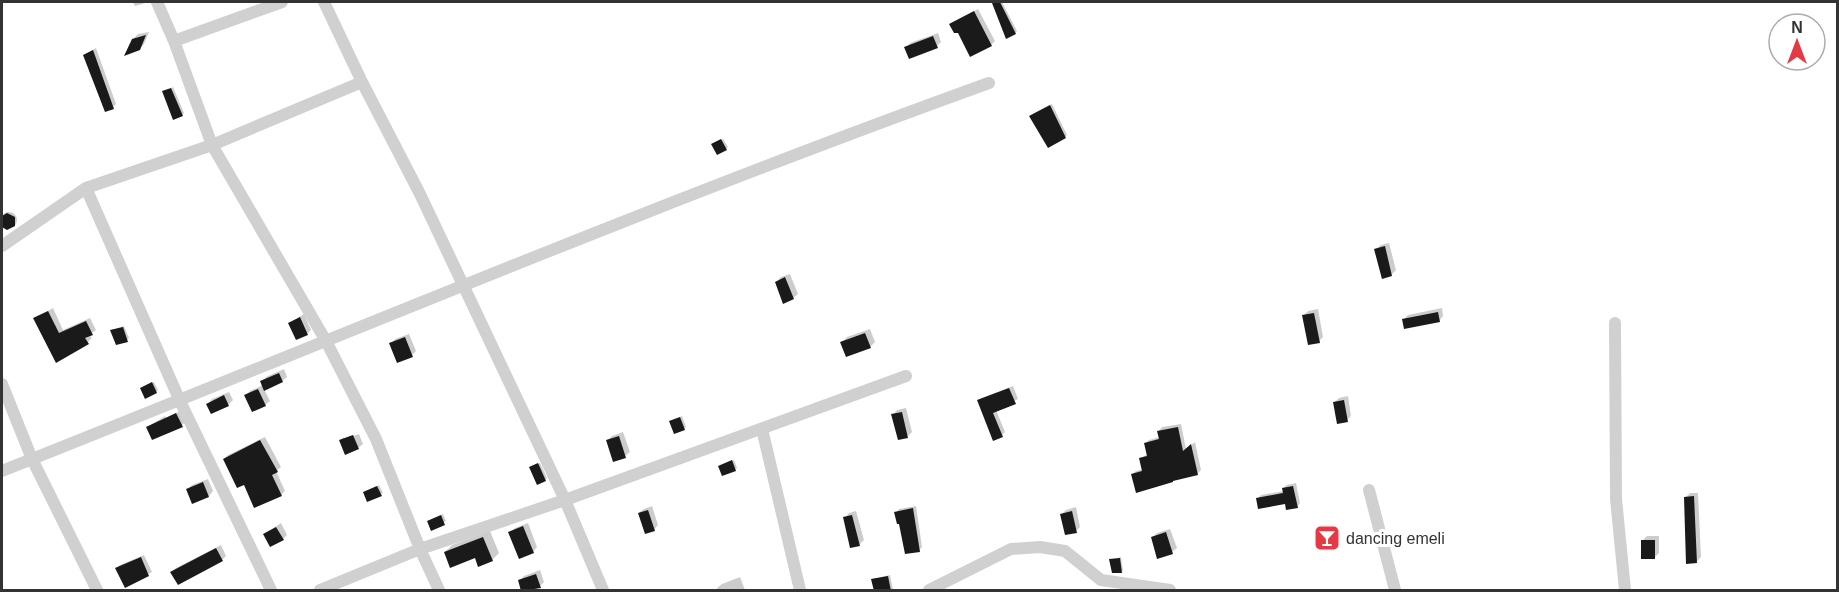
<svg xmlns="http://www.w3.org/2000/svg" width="1839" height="592" viewBox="0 0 1839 592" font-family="Arial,sans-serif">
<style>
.shadow{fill:#0003}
.building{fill:#1a1a1a}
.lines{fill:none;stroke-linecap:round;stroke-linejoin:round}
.minor{stroke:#d0d0d0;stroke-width:12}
.labels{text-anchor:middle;stroke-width:6;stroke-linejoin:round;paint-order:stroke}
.poi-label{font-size:16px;fill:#333;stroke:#fff;text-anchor:start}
</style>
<rect width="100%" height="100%" fill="#fff"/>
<path class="shadow" d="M133 2H149L135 6Z
M997 2H1002L1017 31 1015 33 994 4Z
M978 9 995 41 991 45 959 31 951 24Z
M149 32 144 44 139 49 133 39 138 34Z
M938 33 941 42 937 46 906 48 910 43Z
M96 48 116 104 113 107 84 55Z
M173 87 184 113 182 115 164 92Z
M1052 104 1067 135 1065 137 1033 114Z
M723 139 728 147 726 149 715 143Z
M1 220a8 8 0 1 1 16 0a8 8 0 1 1-16 0Z
M1389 243 1396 270 1391 275 1376 249 1381 245Z
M790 274 798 294 793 298 776 282 781 277Z
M53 308 63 330 90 318 96 330 89 335 92 338 88 342 56 361 35 319Z
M1442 308 1443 316 1439 321 1404 319 1408 315Z
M1318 309 1323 337 1319 341 1304 315 1308 311Z
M304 314 311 330 307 334 290 323Z
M124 326 129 338 127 340 112 330Z
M870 329 875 342 870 347 842 342 847 337Z
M409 334 416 351 412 355 391 344 395 339Z
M284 369 287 377 282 381 264 389 270 401 265 405 246 395 250 391 263 385 262 382 266 377Z
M154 382 158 390 156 392 144 386Z
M1013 386 1018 399 996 410 1005 432 1002 435 979 401 982 398Z
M229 392 233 400 228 405 208 404 212 399Z
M1348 396 1351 416 1347 420 1335 402 1339 398Z
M906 408 912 432 908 436 893 415 897 410Z
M180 411 185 422 182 425 147 427 165 416 166 418Z
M682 416 686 427 684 429 673 420Z
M1181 424 1186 449 1195 442 1201 470 1198 473 1175 479 1132 475 1136 471 1144 469 1141 458 1148 454 1146 443 1149 440 1160 437 1159 431 1162 427Z
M623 432 630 452 625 456 608 440 612 436Z
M359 434 363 444 358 448 341 440 344 437V439Z
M265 437 281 467 276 471 285 491 281 495 244 483 224 459 228 455Z
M734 460 737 468 735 470 720 466Z
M540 463 547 478 545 480 532 466Z
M208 479 213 491 209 496 193 502 188 489 192 485Z
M1296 483 1300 503 1297 507 1286 502 1257 499 1261 495 1284 491 1283 488 1287 485Z
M379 485 383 493 381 494 364 492Z
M1690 493H1698L1701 557 1696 562 1685 498Z
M652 506 658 525 654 530 639 513 644 509Z
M916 506 922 547 919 550 896 513 899 509Z
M1076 507 1080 527 1076 531 1062 514 1066 510Z
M856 511 864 540 860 544 851 546 845 518 849 513Z
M443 514 446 521 432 529 430 520Z
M281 523 287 535 283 539 265 534Z
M528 523 537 547 533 552 510 532 515 528Z
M1170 529 1177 548 1172 552 1153 537 1157 533Z
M490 531 499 553 492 560 445 552 452 545Z
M1647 536H1659V553L1654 558 1643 540Z
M221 545 226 556 222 560 172 572 176 568Z
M144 555 152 572 126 586 117 568 120 565Z
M1121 557 1123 570 1122 572 1111 560Z
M540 570 544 582 540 586 523 590 520 580 524 576Z
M890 575 893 590H876L873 579Z
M740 577 745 590H718L717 588 722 584Z"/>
<path class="building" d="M997 2H1000L1016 34 1006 39 992 3Z
M974 11 992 46 970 57 958 33H954L949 24Z
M146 35 140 50 124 56 132 39Z
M933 36 938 48 909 59 904 47Z
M93 50 114 109 105 112 83 55Z
M171 88 183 116 173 120 162 91Z
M1050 105 1066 138 1048 148 1029 116Z
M721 139 727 150 717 155 711 144Z
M7 213 15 217V226L7 230 2 227V216Z
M1385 246 1392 276 1382 279 1374 249Z
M785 277 794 299 783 304 775 282Z
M48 311 59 333 86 321 93 335 85 338 89 344 56 363 33 318Z
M1438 312 1440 322 1404 329 1402 319Z
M1314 313 1320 343 1308 345 1302 315Z
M300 317 308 335 296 340 288 323Z
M123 327 128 342 116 345 110 330Z
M865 333 871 348 846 357 840 342Z
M405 337 413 357 397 363 389 343Z
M279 373 283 382 264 391 260 381Z
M152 382 157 393 145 399 140 388Z
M1009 388 1016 404 993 413 1003 437 993 441 977 400Z
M258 389 266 406 252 412 244 395Z
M224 395 229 406 211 414 206 404Z
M1344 400 1348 422 1337 424 1333 402Z
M902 412 908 438 898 440 891 414Z
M176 413 183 427 152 440 146 427Z
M680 417 685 430 674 434 669 421Z
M1178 427 1183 451 1191 444 1198 475 1173 481V482L1136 493 1131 474 1142 471 1139 458 1147 456 1144 443 1159 439 1157 431Z
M353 435 359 449 345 455 339 440Z
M619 436 626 458 613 462 606 440Z
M260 440 278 472 272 475 282 496 254 508 244 485 237 488 223 459Z
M732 460 736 471 722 476 718 466Z
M538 463 546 481 537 485 529 467Z
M203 482 209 497 192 504 186 489Z
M377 486 382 496 367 502 363 492Z
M1293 486 1298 508 1286 510 1285 504 1258 509 1256 498 1283 493 1282 488Z
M1694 496 1697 563 1686 564 1684 497Z
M913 508 920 552 905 554 899 524H897L894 512Z
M648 510 655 531 645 534 638 513Z
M1072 511 1077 533 1065 535 1060 514Z
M441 515 445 525 431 531 427 521Z
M852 515 860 546 850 548 843 517Z
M523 526 534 553 519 559 508 532Z
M276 527 284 540 270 547 263 534Z
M1166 532 1173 554 1157 559 1151 537Z
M483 537 493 561 478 567 475 558 450 568 444 552Z
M1641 540H1655V559H1641Z
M216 548 223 561 178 585 170 572Z
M141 557 149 576 125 588 115 568Z
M1120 558 1122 573H1112L1109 559Z
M536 574 541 588 521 591 518 580Z
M888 576 891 591H874L871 579Z"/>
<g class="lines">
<path class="minor" d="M157 2 174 41 212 145 326 341 376 439 420 549 439 590
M324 2 362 82 420 194 565 500 603 590
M174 41 282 2
M86 188 180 401 271 590
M2 246 86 188 212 145 362 82
M1615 323 1616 499 1625 590
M2 384 32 459 97 590
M762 429 800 590
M2 471C330 341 656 203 989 83
M1369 490 1395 590
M320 590 420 549 565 500 906 376
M929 590 1011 549 1040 547 1065 551 1101 580 1170 590"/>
</g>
<defs>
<g id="bar-square" transform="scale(1.35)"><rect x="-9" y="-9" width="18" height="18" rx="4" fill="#e63946" stroke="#fff"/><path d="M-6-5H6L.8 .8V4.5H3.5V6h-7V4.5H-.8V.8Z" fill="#fff"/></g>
</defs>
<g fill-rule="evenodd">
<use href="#bar-square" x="1327" y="538"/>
</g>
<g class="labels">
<g class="poi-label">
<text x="1346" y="544">dancing emeli</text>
</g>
</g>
<rect width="1839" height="592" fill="none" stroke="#333333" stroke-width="6"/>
<g transform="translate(1797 42)"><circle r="28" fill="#ffffff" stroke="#adadad" stroke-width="1.5"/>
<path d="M0-4.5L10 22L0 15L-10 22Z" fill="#e63946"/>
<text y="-9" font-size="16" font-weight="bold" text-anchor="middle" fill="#333333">N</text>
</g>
</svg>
